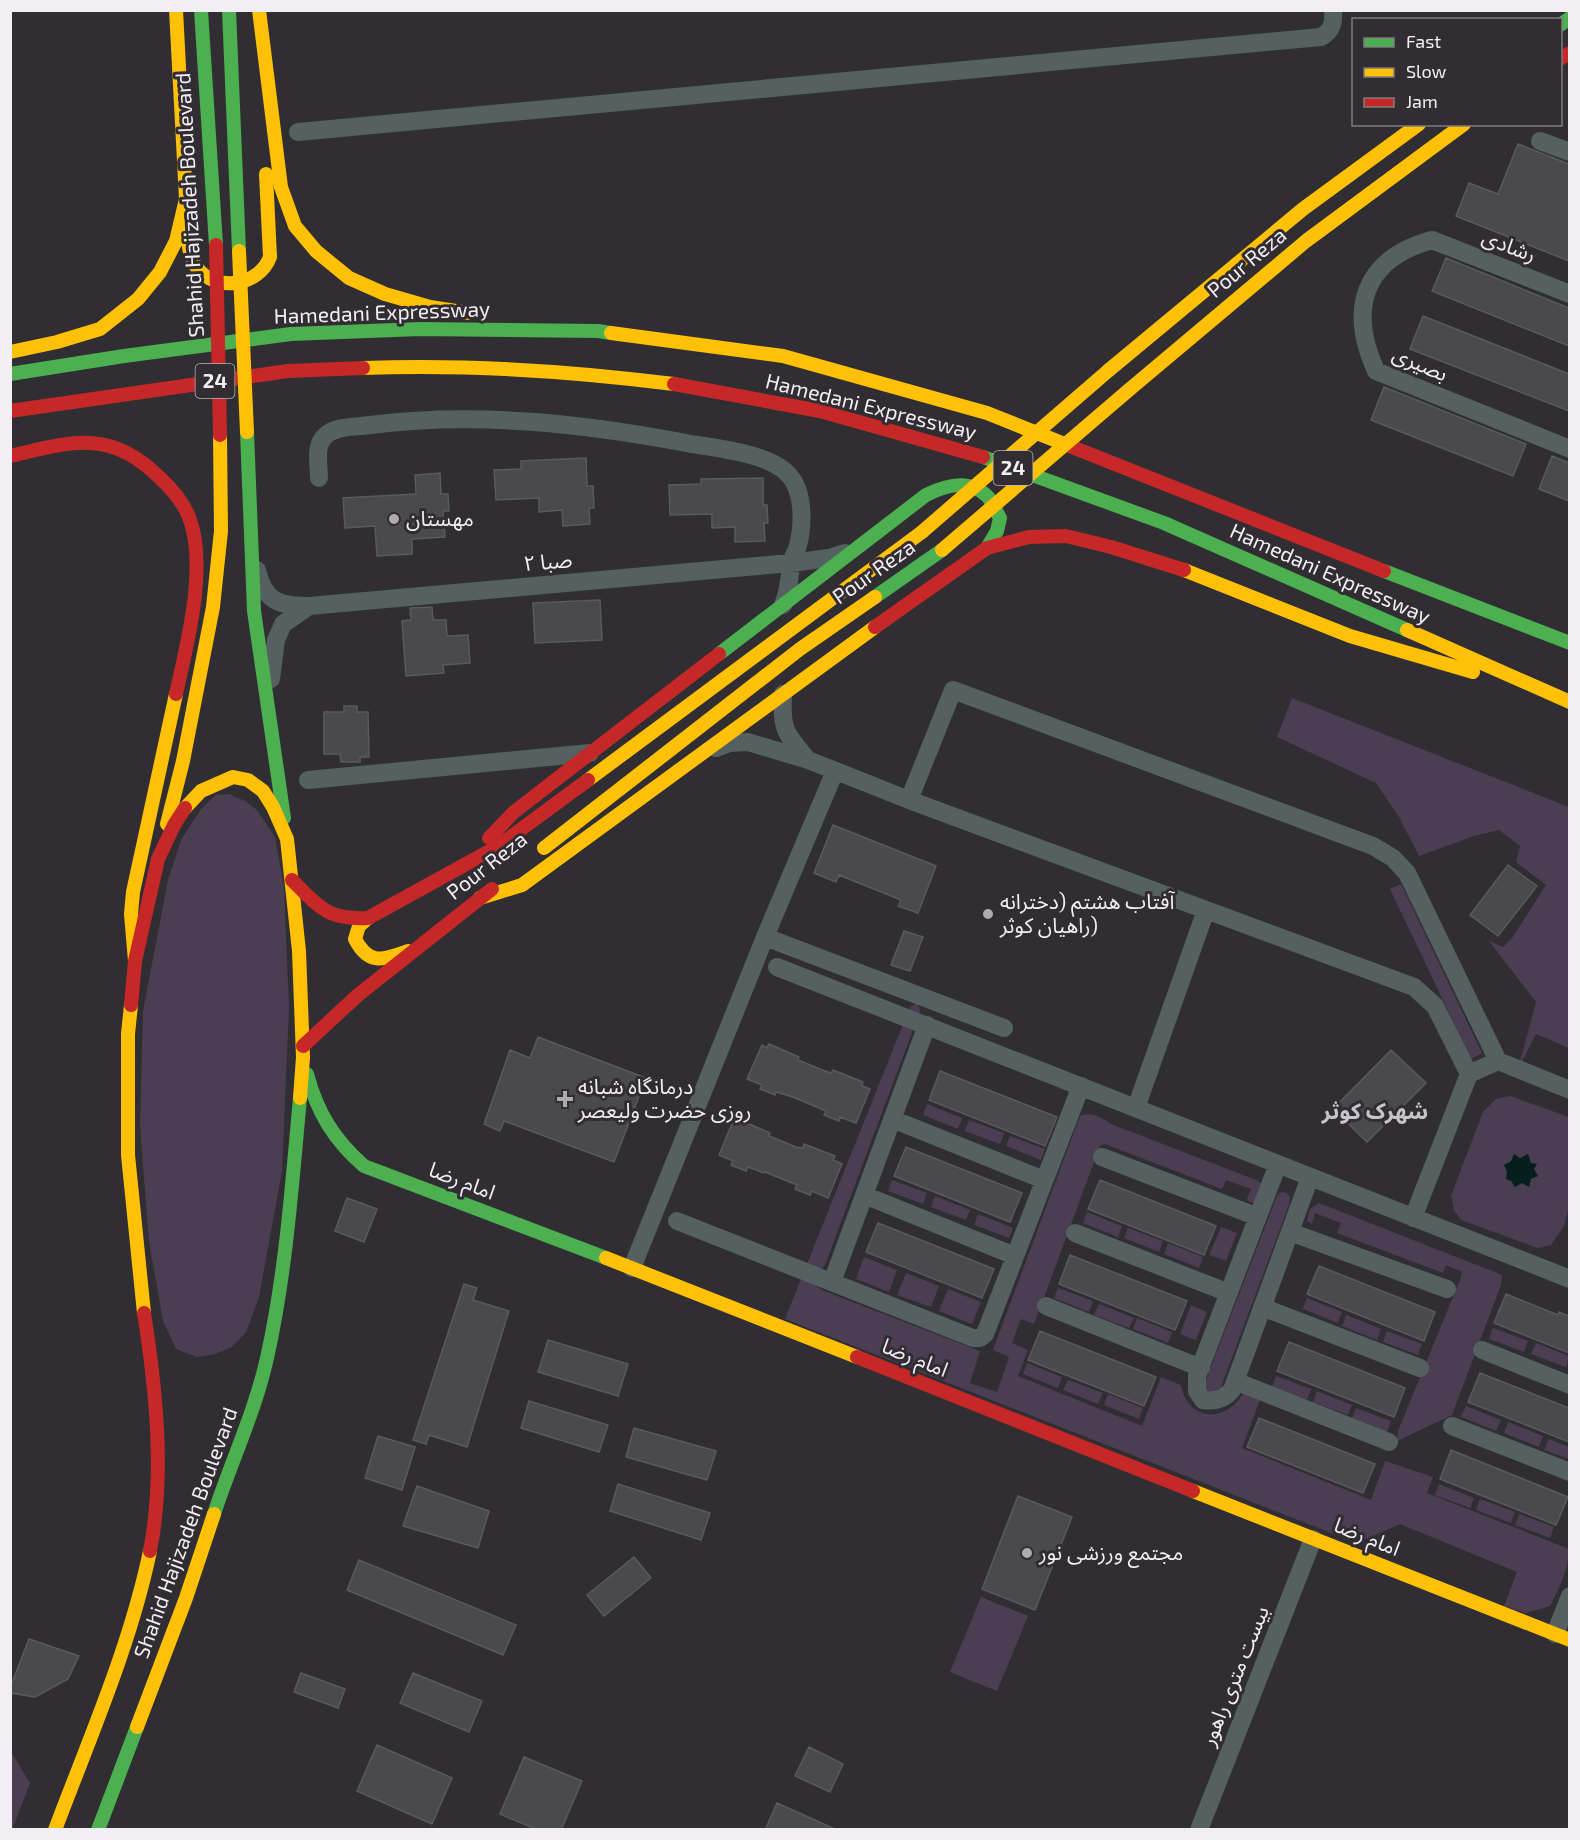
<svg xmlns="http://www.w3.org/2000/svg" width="1580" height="1840" viewBox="0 0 1580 1840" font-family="'Exo 2','Noto Sans Arabic',sans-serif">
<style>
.green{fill:#4c3e52}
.water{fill:#061f1c}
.building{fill:#4a494b;stroke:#5a595c;stroke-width:1.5}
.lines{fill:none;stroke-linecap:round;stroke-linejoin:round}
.street{stroke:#546160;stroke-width:18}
.fast{stroke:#4caf50;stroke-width:14}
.slow{stroke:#ffc107;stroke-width:14}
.jam{stroke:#c62828;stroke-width:14}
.slow-bridge{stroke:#ffc107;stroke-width:14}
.jam-bridge{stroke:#c62828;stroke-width:14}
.poi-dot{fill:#adabaf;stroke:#312d33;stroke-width:2}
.labels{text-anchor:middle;stroke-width:6;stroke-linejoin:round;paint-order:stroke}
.shield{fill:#312d33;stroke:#b7b5b9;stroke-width:1.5}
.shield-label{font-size:20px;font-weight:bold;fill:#f1eff3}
.street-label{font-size:21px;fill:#f1eff3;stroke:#312d33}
.poi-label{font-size:21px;fill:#f1eff3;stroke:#312d33;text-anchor:start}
.neighbourhood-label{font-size:22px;font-weight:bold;fill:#c8c3ca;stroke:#312d33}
</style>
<rect width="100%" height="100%" fill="#302e32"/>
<path class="green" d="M1292 698 1569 807V1048L1536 1034 1518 1069 1536 1002 1489 941 1503 947 1512 938 1546 885 1516 862 1520 846 1499 830 1474 836 1419 856 1399 817 1376 783 1277 737Z
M229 794 245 801 257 810 275 837 284 887 289 1008 282 1171 259 1297 246 1332 232 1347 215 1354 197 1357 176 1349 163 1321 149 1241 140 1126 143 1011 168 880 181 840 201 809 216 795Z
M1401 884 1482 1053 1471 1059 1390 889Z
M918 1003 920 1011 825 1265 812 1278 816 1286 824 1291 980 1351 970 1383 997 1392 1009 1357 993 1350 1080 1116C1092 1111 1102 1118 1111 1124L1256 1180 1263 1185 1254 1203 1249 1202 1247 1198 1251 1189 1226 1180 1222 1189 1105 1144 1100 1146 1034 1324 1021 1319 1012 1343 1028 1350 1018 1376 1142 1426 1161 1377 1181 1385C1185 1410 1208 1423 1230 1408 1237 1404 1241 1396 1246 1390L1261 1397 1242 1448 1371 1500 1385 1461 1433 1477 1427 1493 1569 1549C1569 1568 1559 1589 1550 1606L1526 1613 1504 1606 1517 1572 1400 1524 1357 1543 785 1319 910 1007Z
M1510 1096 1569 1117V1207L1564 1226 1551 1245 1538 1248 1461 1220 1454 1210 1451 1196 1483 1112 1496 1099Z
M927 1104 962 1118 958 1129 923 1115Z
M969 1120 1004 1133 1000 1144 965 1131Z
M1010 1136 1045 1149 1041 1160 1006 1146Z
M892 1180 927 1193 923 1204 888 1191Z
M1282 1192 1287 1193 1290 1197 1289 1205 1221 1387 1212 1393 1207 1390 1204 1385 1275 1201 1278 1194Z
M935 1196 970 1210 966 1220 931 1207Z
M1319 1203 1502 1275 1501 1285 1452 1415 1397 1441 1398 1431 1460 1280 1462 1272 1446 1265 1443 1273 1337 1233 1341 1223 1315 1213 1312 1224 1307 1221 1310 1209Z
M1087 1212 1122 1226 1118 1237 1083 1223Z
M978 1214 1013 1228 1009 1238 974 1225Z
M1221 1227 1237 1233 1226 1261 1209 1255Z
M1128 1228 1163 1241 1159 1252 1124 1238Z
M1168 1243 1203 1257 1199 1268 1164 1254Z
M864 1257 897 1270 889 1292 856 1279Z
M906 1273 939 1286 931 1307 897 1295Z
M1058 1288 1093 1301 1089 1312 1054 1298Z
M948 1289 981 1302 972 1324 939 1311Z
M1307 1298 1342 1312 1338 1323 1303 1309Z
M1099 1304 1134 1318 1129 1328 1094 1315Z
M1191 1305 1207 1312 1196 1340 1180 1334Z
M1346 1315 1381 1329 1377 1340 1342 1326Z
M1137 1318 1172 1332 1168 1343 1133 1329Z
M1493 1328 1528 1341 1524 1352 1489 1339Z
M1387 1331 1422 1344 1418 1355 1383 1342Z
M1536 1343 1569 1356 1566 1367 1531 1354Z
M1027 1363 1062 1377 1058 1388 1023 1374Z
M1276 1376 1311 1389 1307 1400 1272 1387Z
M1068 1380 1103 1393 1098 1404 1063 1390Z
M1317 1391 1352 1405 1348 1415 1313 1402Z
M1108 1394 1143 1408 1139 1419 1104 1405Z
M1466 1406 1501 1420 1496 1431 1461 1417Z
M1356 1408 1391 1421 1387 1432 1352 1418Z
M1508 1422 1543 1436 1539 1447 1504 1433Z
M1549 1439 1569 1447V1459L1544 1450Z
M1439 1484 1474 1498 1470 1508 1435 1495Z
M1480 1499 1515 1512 1511 1523 1476 1510Z
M1519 1514 1554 1527 1550 1538 1515 1525Z
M981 1597 1028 1616 997 1691 950 1672Z
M10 1750 30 1783 12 1830 10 1829Z"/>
<path class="water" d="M1514 1154 1520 1158 1528 1154 1531 1163 1537 1164 1534 1169 1538 1176 1531 1179 1529 1187 1522 1183 1515 1187 1511 1181 1506 1179 1507 1172 1504 1165 1511 1161Z"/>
<path class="building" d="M1518 144 1569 164V261L1456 216 1469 183 1498 194Z
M1446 258 1569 308V346L1432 291Z
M1423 316 1569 374V411L1410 349Z
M1384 387 1526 444 1513 476 1371 420Z
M1552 456 1569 463V501L1539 489Z
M586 458 587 486H593L594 508H589L590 524 563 526 562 510 539 512V498L496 500 494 470 521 469V461Z
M440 473 441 494H448L449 511H443L445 537 412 539V554L377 556 375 526 345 528 343 498 416 494 415 475Z
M763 478V505H767L768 523H764L765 541 735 542V527L712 528V514L670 515 669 485 701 484V479Z
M600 600 602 640 535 643 533 603Z
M432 607 433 620H446L447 636 468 635 470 663 443 665 444 673 406 676 402 621 411 620 410 608Z
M344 706H357V712H368L369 757H360V762H341L340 754H324V712H344Z
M833 825 936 866 918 913 898 906 901 900 839 875 836 882 814 873Z
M1508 865 1537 886 1498 936 1470 915Z
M904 931 923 937 910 971 891 965Z
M538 1037 646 1078 614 1162 504 1121 500 1131 484 1124 510 1050 530 1058Z
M769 1044 799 1057 798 1060 825 1071 831 1073 833 1070 863 1082 862 1086 870 1089 856 1123 840 1117 839 1121 824 1115 826 1111 793 1097 776 1092 775 1095 760 1089 762 1085 747 1079 762 1045 767 1048Z
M1391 1050 1426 1083 1367 1142 1333 1109Z
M940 1071 1057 1117 1045 1146 929 1100Z
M740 1120 770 1133 769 1136 796 1147 803 1148 804 1144 835 1156 833 1160 842 1164 828 1198 812 1191 810 1195 795 1189 797 1185 765 1172 764 1173 748 1167 746 1171 731 1165 733 1161 719 1155 733 1121 739 1124Z
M906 1147 1022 1193 1010 1222 894 1176Z
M1100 1180 1216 1226 1204 1255 1088 1209Z
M347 1198 377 1209 364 1242 335 1231Z
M878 1223 994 1269 982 1298 866 1252Z
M1070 1255 1187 1301 1175 1330 1059 1284Z
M1319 1266 1435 1312 1424 1341 1307 1294Z
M464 1284 477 1288 473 1300 509 1311 467 1447 429 1435 426 1444 413 1440Z
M1506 1294 1558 1315 1559 1312 1569 1316V1353L1494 1323Z
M1040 1331 1156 1377 1144 1406 1028 1360Z
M548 1340 628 1364 618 1396 538 1372Z
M1289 1342 1405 1388 1394 1417 1277 1371Z
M1480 1373 1569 1408V1442L1468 1402Z
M529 1401 608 1425 599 1452 521 1428Z
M1259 1418 1375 1464 1363 1493 1247 1447Z
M634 1428 716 1451 707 1480 626 1457Z
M378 1436 415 1447 402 1490 365 1478Z
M1451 1450 1568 1497 1556 1525 1440 1479Z
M618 1484 710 1513 701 1540 610 1511Z
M417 1486 489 1511 478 1548 403 1526Z
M1018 1496 1072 1517 1035 1610 982 1589Z
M634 1557 651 1578 604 1616 587 1595Z
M359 1560 516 1625 503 1655 347 1590Z
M29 1639 79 1656 68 1679 35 1697 10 1693V1688Z
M301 1673 345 1689 338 1708 294 1692Z
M413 1673 482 1701 469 1732 400 1703Z
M377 1745 452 1778 432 1824 357 1791Z
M809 1747 843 1764 830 1792 795 1776Z
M524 1757 582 1781 561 1830H538L500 1814Z
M777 1803 837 1830H765Z"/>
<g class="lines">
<path class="street" d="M298 132 1321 37C1332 31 1334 23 1333 10
M1540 141 1570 152
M1570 294 1432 240C1363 259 1348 309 1376 371L1570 449
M319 478C319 464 314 445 326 435 336 426 357 427 370 425 474 412 579 423 681 442 706 447 733 449 757 457 770 461 787 469 794 482 804 500 803 529 797 549 795 554 791 559 791 565 789 580 789 591 783 605
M257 570C264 602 280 606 309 606L791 563 829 558 845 553
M271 679 276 640 283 624 309 606
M783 694C781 729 785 733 807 759
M716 748 729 743 748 742 808 760 909 800 1414 987 1435 1006 1469 1074
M308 780 590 753
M909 800 953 690 1373 846 1393 858 1407 873 1498 1061
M765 937 1004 1028
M777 967 1570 1279
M1136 1108 1206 910
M892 1119 1044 1180
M1102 1157 1258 1217
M1278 1164 1197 1376V1391L1203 1400C1215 1402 1224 1399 1232 1390L1310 1177
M864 1195 1015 1256
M1413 1218 1469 1074 1498 1061 1570 1090
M677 1221 973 1338H980L985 1334 1081 1086
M1290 1232 1447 1289
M1075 1233 1229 1293
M632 1268 765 937 835 771
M832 1282 927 1025
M1046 1306 1201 1368
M1262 1307 1420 1368
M1482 1350 1570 1385
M1235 1381 1389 1442
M1452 1426 1570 1472
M1555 1634 1570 1596
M1199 1830 1313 1539"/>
<path class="fast" d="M201 10 216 245
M229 10 239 251
M1560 25 1570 18
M10 374 124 356 291 334 420 329 598 331 611 333
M247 432 254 611 284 818
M983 457 1164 523 1407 630
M1384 571 1570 643
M875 597 942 550
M719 654 926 495C946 485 970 478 988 497 993 503 996 511 1000 518L997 531 987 548
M307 1074C317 1112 334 1140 364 1166L606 1258
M214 1514C231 1462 255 1412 267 1358 286 1273 292 1184 300 1098
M98 1830 137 1727"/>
<path class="slow" d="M259 10 281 187 295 226 316 251 349 278 385 294 430 307 469 313
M187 213C188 230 186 254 197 268 217 293 259 286 270 257L266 174
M611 333 783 356 987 413 1067 445
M10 352 57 342 100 329 138 299 160 272 176 241 186 199 176 10
M363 368C467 364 570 371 674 384
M1109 370 1303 209 1419 124
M1130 389 1306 241 1464 124
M1184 570 1350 636 1473 672
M1407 630 1570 702
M588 780 922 532
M185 808 201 791 233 777 248 780 263 791 273 807 287 839 299 951 303 1057 300 1098
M167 824 183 761 213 607 221 531 220 435
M544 848 800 649 875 597
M480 898 522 885 875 627
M368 918 359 926 355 939C369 966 383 960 408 951
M135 961 131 914 133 892 176 694
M131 1005 128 1034V1155L144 1313
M606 1258 857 1357
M1193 1491 1570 1640
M137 1727 186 1598 214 1514
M55 1830C89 1739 130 1647 150 1551"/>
<path class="jam" d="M1560 59 1570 53
M674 384 820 411 983 457
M10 411 288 371 363 368
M1067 445 1384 571
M10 456C70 442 110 428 159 477 171 488 183 502 189 517 208 566 187 644 176 694
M875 627 987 548 1029 537 1066 536 1111 547 1184 570
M489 838 514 812 719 654
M292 880C319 907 327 920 368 918L497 847 588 780
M131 1005 135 961 158 859 174 825 185 808
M303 1046 358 995 492 889
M144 1313C156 1389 165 1475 150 1551
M857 1357 1193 1491"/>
<path class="slow-bridge" d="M239 251 247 432
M922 532 1109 370
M942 550 1130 389"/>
<path class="jam-bridge" d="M216 245 220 435"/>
</g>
<g class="poi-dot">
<circle cx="394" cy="519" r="6"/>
<circle cx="988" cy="914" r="6"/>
<path d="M562 1090h6v6h6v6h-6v6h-6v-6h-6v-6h6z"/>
<circle cx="1027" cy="1553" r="6"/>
</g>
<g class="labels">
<g class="shield">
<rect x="195.5" y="364" width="39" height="34" rx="4.5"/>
<rect x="993.5" y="451" width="39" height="34" rx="4.5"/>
</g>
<g class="shield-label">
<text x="215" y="388">24</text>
<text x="1013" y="475">24</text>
</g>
<g class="street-label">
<text transform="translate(190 205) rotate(-93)" y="7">Shahid Hajizadeh Boulevard</text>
<text transform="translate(1509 246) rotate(21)" y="7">رشادی</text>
<text transform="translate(1247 263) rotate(-40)" y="7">Pour Reza</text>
<text transform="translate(382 313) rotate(-2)" y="7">Hamedani Expressway</text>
<text transform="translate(1420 364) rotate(23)" y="7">بصیری</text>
<text transform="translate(871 407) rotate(14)" y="7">Hamedani Expressway</text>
<text transform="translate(548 562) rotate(-5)" y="7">صبا ۲</text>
<text transform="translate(874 572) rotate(-35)" y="7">Pour Reza</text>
<text transform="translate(1330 574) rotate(24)" y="7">Hamedani Expressway</text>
<text transform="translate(487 866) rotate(-38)" y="7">Pour Reza</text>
<text transform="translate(462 1181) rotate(21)" y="7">امام رضا</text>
<text transform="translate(915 1358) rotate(22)" y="7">امام رضا</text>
<text transform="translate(186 1533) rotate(-70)" y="7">Shahid Hajizadeh Boulevard</text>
<text transform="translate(1367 1537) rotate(22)" y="7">امام رضا</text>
<text transform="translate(1235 1676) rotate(-68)" y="7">بیست متری راهور</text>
</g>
<g class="poi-label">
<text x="406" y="526">مهستان</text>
<text x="1000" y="909">آفتاب هشتم (دخترانه<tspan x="1000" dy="24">راهیان کوثر)</tspan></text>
<text x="578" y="1094">درمانگاه شبانه<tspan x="578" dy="24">روزی حضرت ولیعصر</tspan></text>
<text x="1039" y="1560">مجتمع ورزشی نور</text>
</g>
<g class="neighbourhood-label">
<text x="1375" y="1119">شهرک کوثر</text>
</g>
</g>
<rect width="1580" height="1840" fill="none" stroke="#f1eff3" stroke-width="24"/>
<rect x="1352" y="18" width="210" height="108" fill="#312d33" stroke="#7e7b80" stroke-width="1.5"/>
<rect x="1364" y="38" width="30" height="9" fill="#4caf50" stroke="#7e7b80" stroke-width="1.5"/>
<text x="1406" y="48" font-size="18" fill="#f1eff3">Fast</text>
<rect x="1364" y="68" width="30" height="9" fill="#ffc107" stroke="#7e7b80" stroke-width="1.5"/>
<text x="1406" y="78" font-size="18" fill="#f1eff3">Slow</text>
<rect x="1364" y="98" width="30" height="9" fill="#c62828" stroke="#7e7b80" stroke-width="1.5"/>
<text x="1406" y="108" font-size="18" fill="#f1eff3">Jam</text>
</svg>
